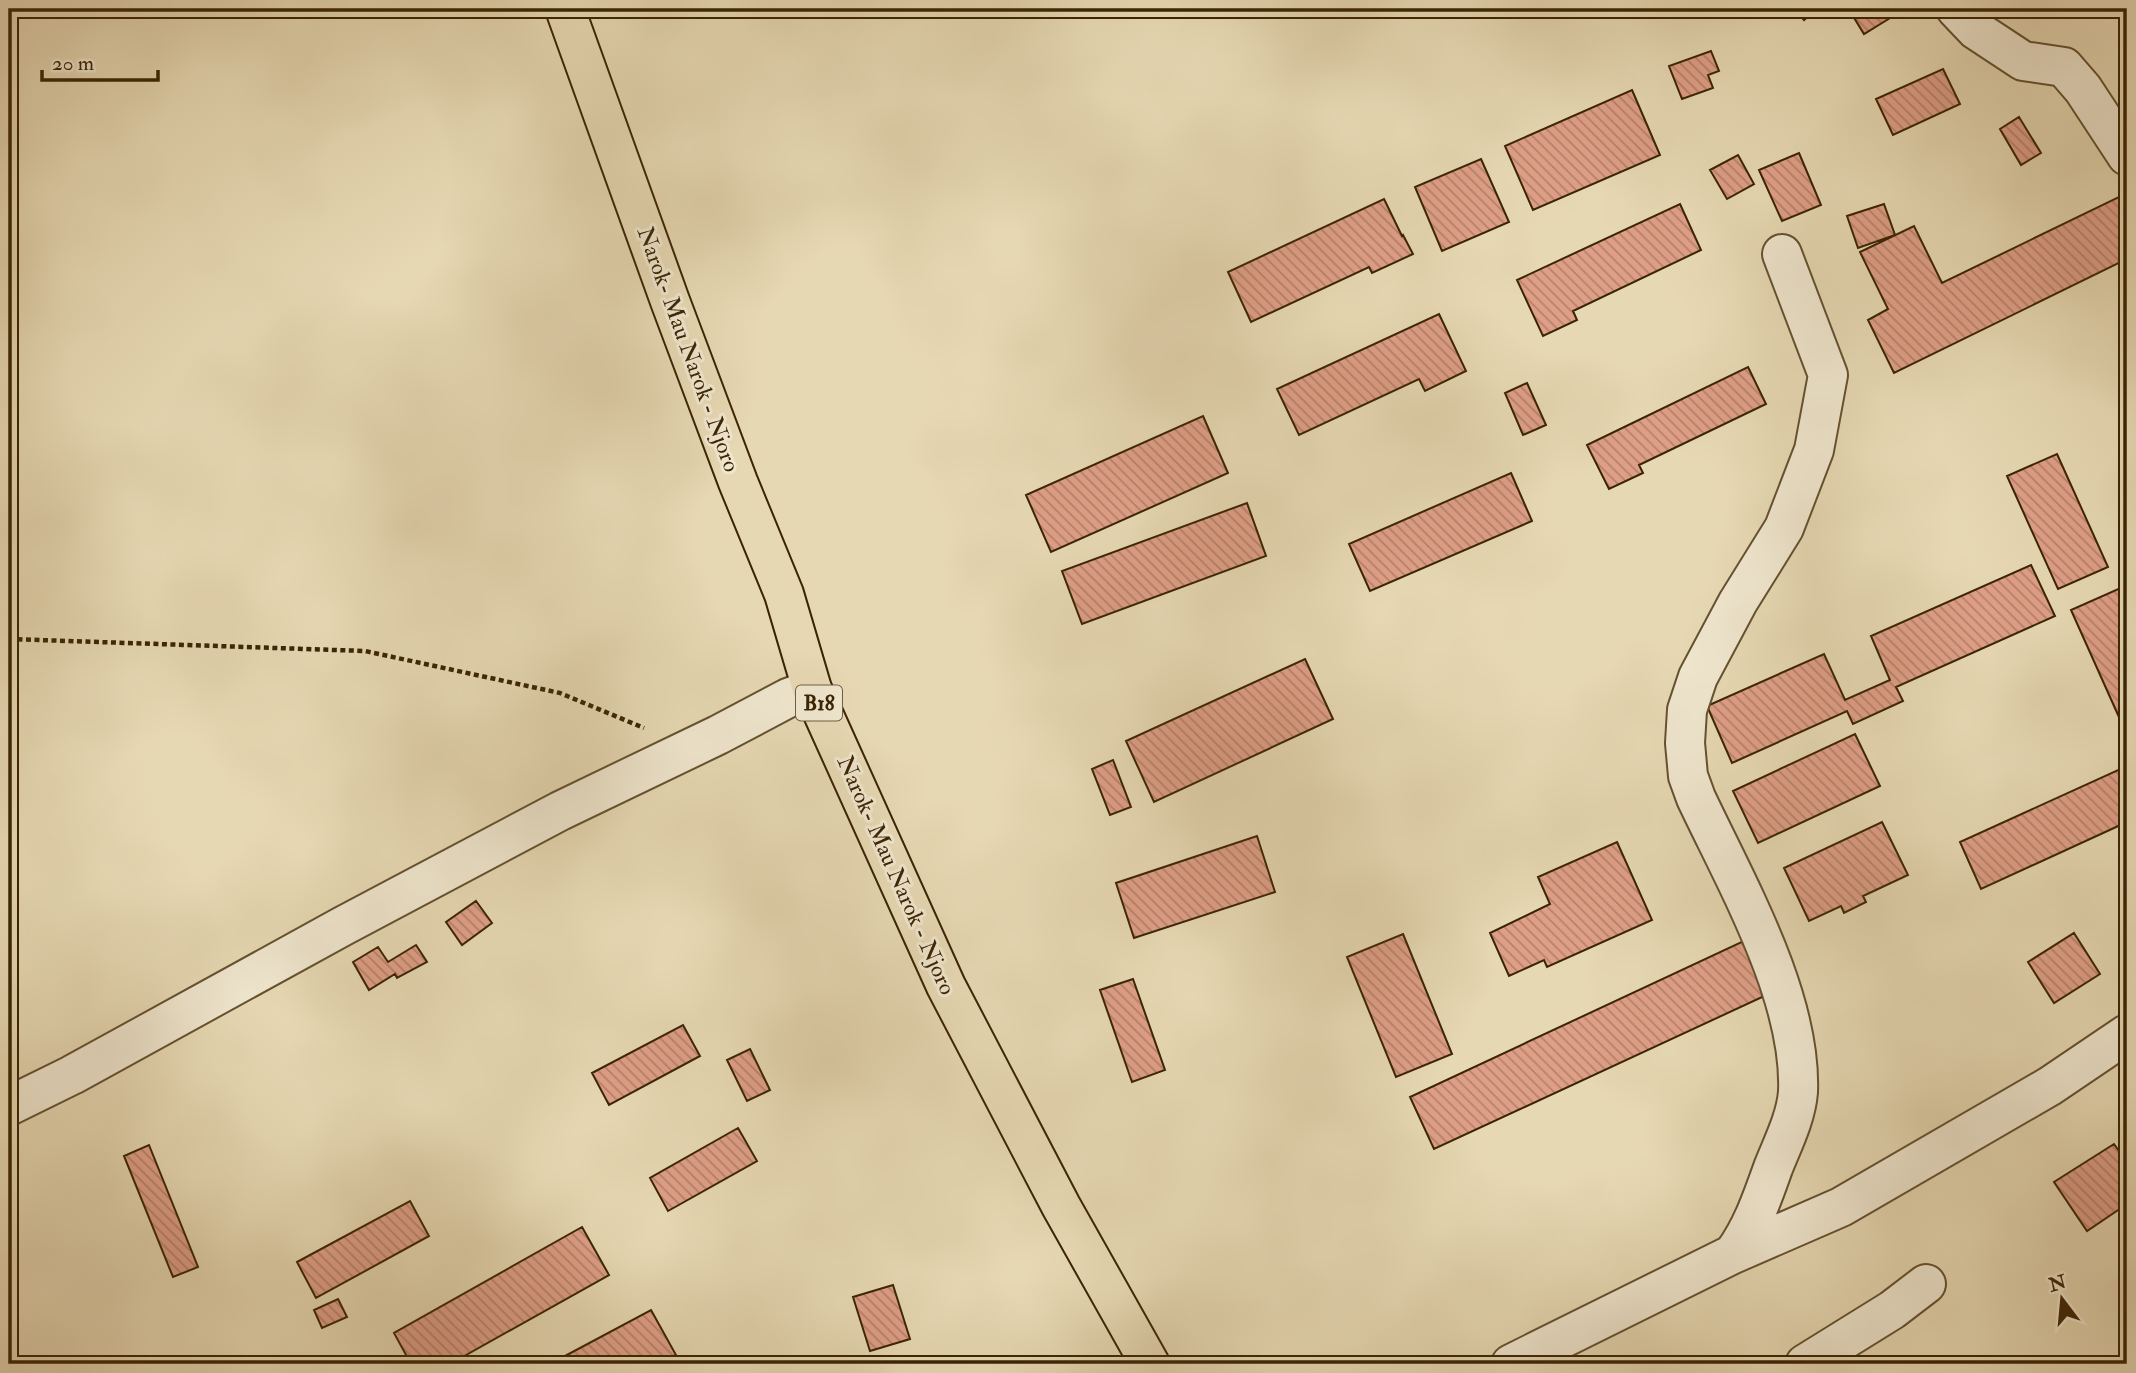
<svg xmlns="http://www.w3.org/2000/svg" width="2136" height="1373" viewBox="0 0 2136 1373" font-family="'IM FELL Double Pica',serif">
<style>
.building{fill:url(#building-back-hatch);stroke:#3a2405;stroke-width:2}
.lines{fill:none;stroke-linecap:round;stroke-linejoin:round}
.minor-casing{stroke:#655130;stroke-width:42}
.highway-casing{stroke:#3a2405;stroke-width:42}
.path{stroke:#3a2405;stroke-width:4.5;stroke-dasharray:5 3.5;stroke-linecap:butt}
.minor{stroke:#efe6ce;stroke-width:38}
.highway{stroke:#e6d8b3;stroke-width:38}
.labels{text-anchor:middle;stroke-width:6;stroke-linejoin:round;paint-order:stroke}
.shield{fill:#efe6ce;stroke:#705e41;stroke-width:2}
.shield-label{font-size:21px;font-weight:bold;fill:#3a2405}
.street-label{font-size:23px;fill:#3a2405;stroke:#efe6ce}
</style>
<defs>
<pattern id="building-back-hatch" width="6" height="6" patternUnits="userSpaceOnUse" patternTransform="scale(1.75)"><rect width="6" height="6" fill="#df9f87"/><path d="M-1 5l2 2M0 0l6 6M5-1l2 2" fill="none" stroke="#b6816c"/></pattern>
</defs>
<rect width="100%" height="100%" fill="#e6d8b3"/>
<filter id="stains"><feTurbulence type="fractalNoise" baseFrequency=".00286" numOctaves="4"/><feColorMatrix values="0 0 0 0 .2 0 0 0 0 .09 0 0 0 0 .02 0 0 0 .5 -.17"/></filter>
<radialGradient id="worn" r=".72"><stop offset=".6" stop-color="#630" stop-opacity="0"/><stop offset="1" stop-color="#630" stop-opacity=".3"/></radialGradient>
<path class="building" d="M1795 9H1815L1816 10 1804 20Z
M1865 9H1892L1895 15 1864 34 1853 16Z
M1711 51 1719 71 1708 75 1713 88 1682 99 1669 66Z
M1943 69 1960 104 1893 135 1876 99Z
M1632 90 1660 155 1533 210 1505 146Z
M2019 117 2041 153 2021 165 2000 129Z
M1799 153 1821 205 1782 221 1759 170Z
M1738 155 1754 184 1727 199 1710 170Z
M1481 159 1509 222 1442 251 1415 187Z
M2125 194 2127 199V259L1894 373 1868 320 1888 309 1860 252 1914 226 1942 283Z
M1384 199 1402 236 1403 235 1413 254 1372 273 1369 267 1251 322 1228 272Z
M1680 204 1701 250 1573 311 1577 320 1543 336 1517 280Z
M1884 204 1895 235 1858 248 1847 216Z
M1439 314 1466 371 1425 391 1419 379 1299 435 1277 389Z
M1748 367 1766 404 1639 465 1643 473 1609 489 1587 445Z
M1527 383 1546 425 1523 435 1505 393Z
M1203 416 1228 473 1051 552 1026 495Z
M2057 454 2108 567 2058 589 2007 476Z
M1511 473 1532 521 1370 591 1349 544Z
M1247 503 1266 556 1082 624 1062 571Z
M2031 565 2055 616 1896 687 1903 701 1853 724 1847 711 1732 763 1707 706 1824 654 1845 700 1890 680 1871 636Z
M2125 586 2127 592V735L2071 610Z
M1305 659 1333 719 1154 802 1126 741Z
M1855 734 1880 786 1758 843 1733 791Z
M1113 760 1131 807 1110 815 1092 769Z
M2127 766V822L1981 889 1960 842Z
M1882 822 1908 875 1863 896 1866 902 1844 913 1841 906 1809 921 1784 868Z
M1257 836 1275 892 1134 938 1116 883Z
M1617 842 1652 920 1547 967 1544 960 1509 976 1490 933 1550 904 1538 877Z
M476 901 492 923 462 945 446 922Z
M2074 933 2100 974 2054 1003 2028 962Z
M1403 934 1452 1054 1396 1077 1347 957Z
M1748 939 1773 992 1434 1149 1410 1097Z
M416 945 427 962 397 978 395 974 369 990 353 962 378 947 388 962Z
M1133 979 1165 1070 1132 1082 1100 990Z
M683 1025 700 1056 609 1105 592 1073Z
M750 1049 770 1090 747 1101 727 1060Z
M738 1128 757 1161 668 1211 650 1178Z
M2114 1144 2127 1162V1204L2087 1231 2054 1182Z
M149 1145 198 1267 173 1277 124 1156Z
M410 1201 429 1236 316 1298 297 1262Z
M582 1227 609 1275 450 1364H411L394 1333Z
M893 1285 910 1339 870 1351 853 1297Z
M338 1299 347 1317 322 1328 314 1310Z
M651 1310 676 1355 658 1364H550Z"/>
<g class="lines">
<g class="minor-casing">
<path id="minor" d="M1956 9 1976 30 2023 61 2064 67 2083 89 2127 156
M9 1106 72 1075 343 926 560 811 718 735 788 698 812 689
M1733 1254 1841 1207 2050 1086 2127 1034
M1511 1364 1733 1254C1752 1228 1762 1199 1773 1168 1782 1145 1796 1118 1798 1092 1802 997 1736 883 1696 798L1688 776 1685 743 1687 710 1698 677 1738 602 1784 528 1814 450 1828 375 1782 254
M1805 1364 1892 1310 1926 1284"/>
</g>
<g class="highway-casing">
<path id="highway" d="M565 9 670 301 738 482 784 594 812 689 946 986 1061 1206 1150 1364"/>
</g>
<path class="path" d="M9 639 365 651 560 693 644 728"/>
<use href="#minor" class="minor"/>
<use href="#highway" class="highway"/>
</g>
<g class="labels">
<rect class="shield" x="796" y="685.5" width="46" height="35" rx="5"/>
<g class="shield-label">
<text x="819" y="710">B18</text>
</g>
<g class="street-label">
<text transform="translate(689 349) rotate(70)" y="8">Narok- Mau Narok - Njoro</text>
<text transform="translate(897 875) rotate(66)" y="8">Narok- Mau Narok - Njoro</text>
</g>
</g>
<rect width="2136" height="1373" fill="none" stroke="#e6d8b3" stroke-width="35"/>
<rect x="10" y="10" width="2115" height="1352" fill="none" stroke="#3a2405" stroke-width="3.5"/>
<rect x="18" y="18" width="2101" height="1338" fill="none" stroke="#3a2405" stroke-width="2"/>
<g transform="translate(2062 1299) rotate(344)" stroke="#efe6ce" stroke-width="5" paint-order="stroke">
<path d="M0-5L12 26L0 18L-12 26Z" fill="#3a2405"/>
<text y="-10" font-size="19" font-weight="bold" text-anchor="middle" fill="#3a2405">N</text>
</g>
<path d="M42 70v10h116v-10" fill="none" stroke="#3a2405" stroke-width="3.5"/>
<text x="52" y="70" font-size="21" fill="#3a2405" stroke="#efe6ce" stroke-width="5" paint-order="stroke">20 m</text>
<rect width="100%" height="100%" filter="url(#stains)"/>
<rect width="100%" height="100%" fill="url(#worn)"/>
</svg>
